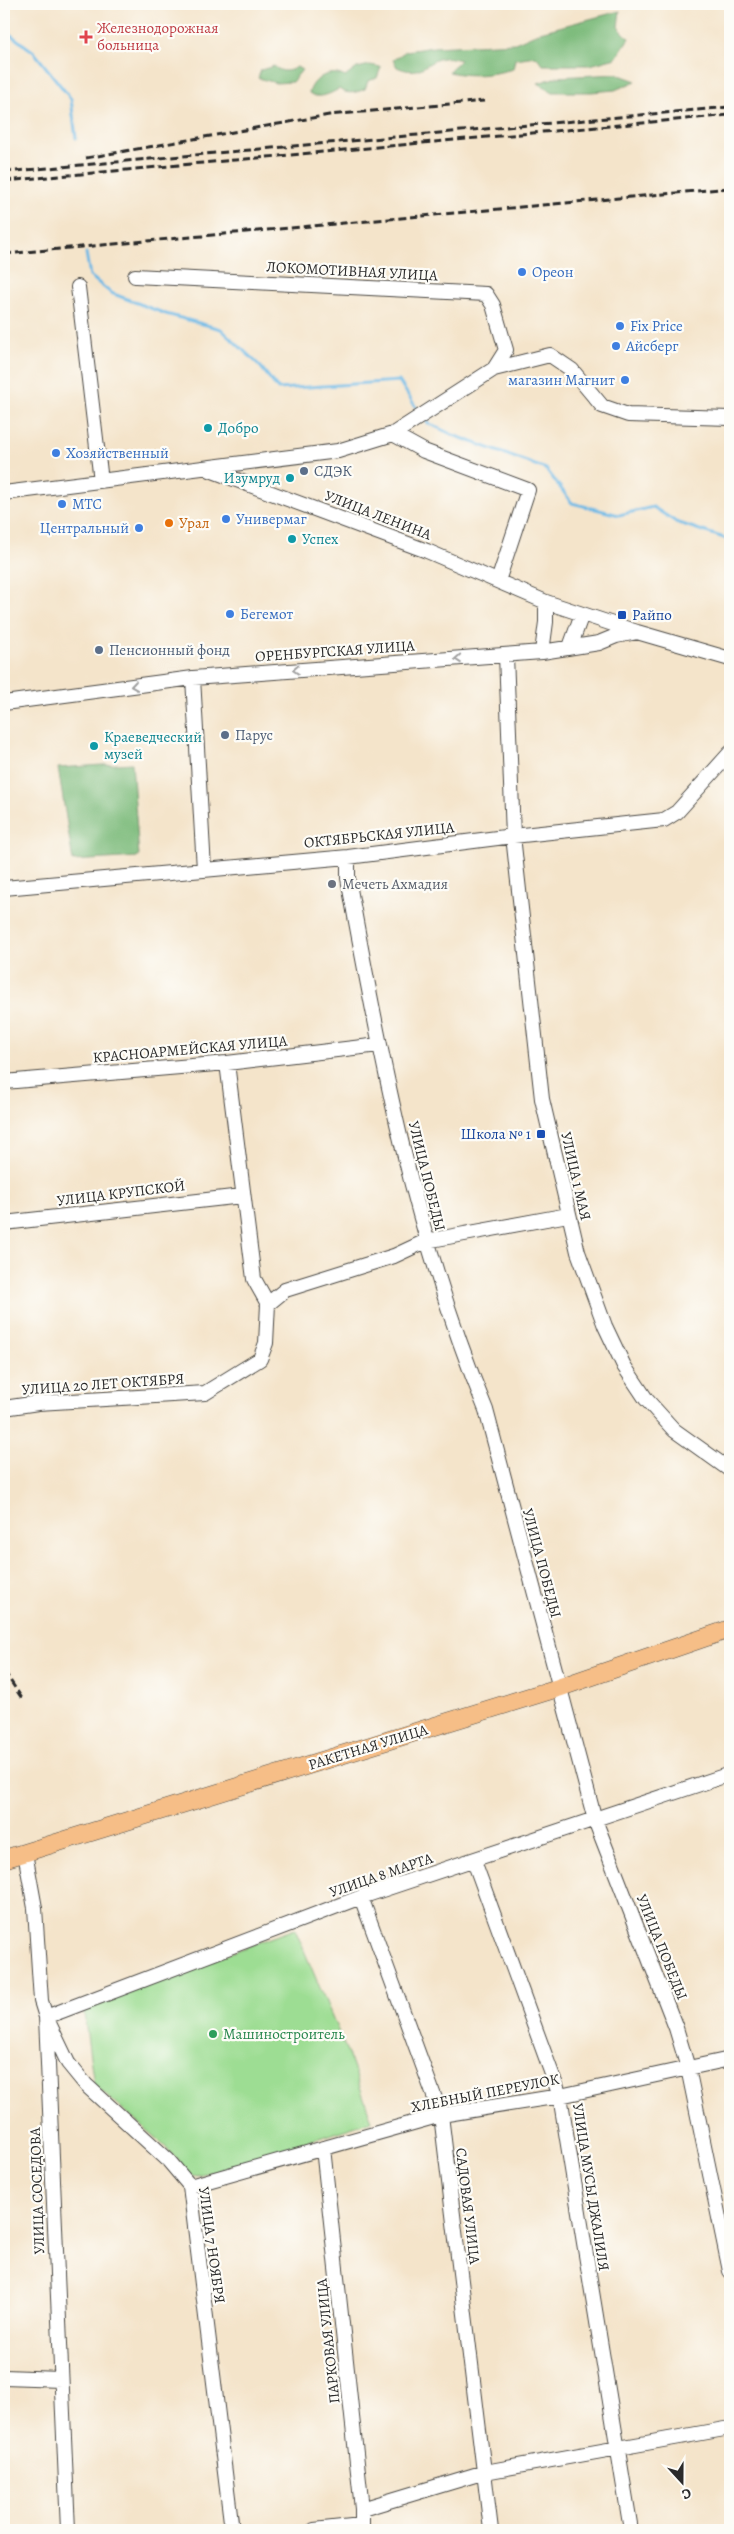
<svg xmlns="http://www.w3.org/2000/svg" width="734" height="2534" viewBox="0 0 734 2534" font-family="Alegreya,serif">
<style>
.green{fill:#9ddd93;stroke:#64845f}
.forest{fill:#7ebc7d;stroke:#547454}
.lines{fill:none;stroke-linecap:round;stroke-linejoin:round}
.stream{stroke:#6bb8e5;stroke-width:3}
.minor-casing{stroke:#494743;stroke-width:16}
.major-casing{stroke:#494743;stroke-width:19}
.minor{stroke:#fff;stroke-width:14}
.major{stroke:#f6be87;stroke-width:18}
.rail{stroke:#2b2b2b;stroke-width:3;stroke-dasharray:8 4;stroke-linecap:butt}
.oneway{stroke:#a0a0a0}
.health-dot{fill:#e0444e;stroke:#fdfcf7;stroke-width:2}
.shop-dot{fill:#3f7fe0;stroke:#fdfcf7;stroke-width:2}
.culture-dot{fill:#0f9aa8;stroke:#fdfcf7;stroke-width:2}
.service-dot{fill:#5c6f8a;stroke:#fdfcf7;stroke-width:2}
.food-dot{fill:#e8710a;stroke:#fdfcf7;stroke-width:2}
.transit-dot{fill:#1a4fb4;stroke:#fdfcf7;stroke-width:2}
.worship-dot{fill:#6b7280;stroke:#fdfcf7;stroke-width:2}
.leisure-dot{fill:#2e9e5b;stroke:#fdfcf7;stroke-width:2}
.labels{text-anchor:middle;stroke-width:4.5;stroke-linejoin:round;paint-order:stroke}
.health-label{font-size:15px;fill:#be3a42;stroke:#fdfcf7;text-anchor:start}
.street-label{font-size:15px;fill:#2b2b2b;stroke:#fdfcf7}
.shop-label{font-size:15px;fill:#366cbe;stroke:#fdfcf7;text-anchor:start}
.culture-label{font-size:15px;fill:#0d838f;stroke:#fdfcf7;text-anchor:start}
.service-label{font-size:15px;fill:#4e5e75;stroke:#fdfcf7;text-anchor:start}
.food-label{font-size:15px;fill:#c56008;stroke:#fdfcf7;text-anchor:start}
.transit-label{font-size:15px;fill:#164399;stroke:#fdfcf7;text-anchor:start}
.worship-label{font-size:15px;fill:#5b616d;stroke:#fdfcf7;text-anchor:start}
.leisure-label{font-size:15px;fill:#27864d;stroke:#fdfcf7;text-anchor:start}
</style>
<rect width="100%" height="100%" fill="#fdfcf7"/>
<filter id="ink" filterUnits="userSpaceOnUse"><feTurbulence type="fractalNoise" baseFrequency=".02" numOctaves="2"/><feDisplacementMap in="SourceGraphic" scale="10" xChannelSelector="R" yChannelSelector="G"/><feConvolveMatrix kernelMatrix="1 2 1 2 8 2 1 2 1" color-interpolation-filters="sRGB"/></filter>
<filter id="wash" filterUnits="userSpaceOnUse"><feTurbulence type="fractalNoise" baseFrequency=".0096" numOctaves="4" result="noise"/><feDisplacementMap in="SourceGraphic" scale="20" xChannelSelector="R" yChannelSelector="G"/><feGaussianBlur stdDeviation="1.12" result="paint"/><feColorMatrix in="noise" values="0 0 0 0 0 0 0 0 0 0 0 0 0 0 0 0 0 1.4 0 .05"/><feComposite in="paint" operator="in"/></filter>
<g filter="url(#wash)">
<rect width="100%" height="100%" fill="#f4e4ca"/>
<path class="green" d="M295 1929 351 2061 372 2121 217 2171 191 2176 159 2140 94 2085 83 2007Z"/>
<path class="forest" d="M620 11 618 27 629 38 616 58 590 65H543L536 56 515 59 513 69C491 75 472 77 449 72L460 60C427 49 427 81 397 67L393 60 406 51 434 47 515 43 540 32Z
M370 65 381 67 377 78 368 81 365 89C356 93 347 95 339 89 330 94 318 100 309 93 313 78 330 68 345 77L357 68Z
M274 66C282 73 288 72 297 67L302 70 292 82 276 83 258 78 261 70Z
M617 74 636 81 615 90 591 92H553L538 83 557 77Z
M132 763 139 857 73 861 58 768Z"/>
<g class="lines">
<path class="stream" d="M4 30 34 52 71 99 76 138
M86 253 90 276 111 293 166 314 221 329 260 366 278 389 399 381 419 412
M425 419 428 423 453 435 546 469 572 503 619 515 653 507 676 522 730 540"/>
</g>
</g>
<g filter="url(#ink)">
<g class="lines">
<g class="minor-casing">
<path id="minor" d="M135 276 486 294 493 305 506 350 494 369
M78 287 101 481
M393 434 424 451 528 490 498 581
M210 470 427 551 546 602 637 632 730 659
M4 493 338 451 393 434 494 369 550 355 572 370 602 406 628 415 730 418
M570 647 582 614
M542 652 546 622V602
M506 655 513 836 542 1099 578 1252 605 1326 624 1366 646 1399 674 1430 730 1470
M193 678 204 869
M4 703 193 678 542 652 599 643 616 636 637 632
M348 857V878C381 1060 415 1238 486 1410L595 1820 676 2028 688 2068 730 2271
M4 888 348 857 513 836 664 820 677 812 730 753
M227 1063 254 1279 268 1304
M4 1082 227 1063 379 1045
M4 1223 242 1196
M4 1408 38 1403 205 1393 260 1359 266 1343 268 1304 285 1290 394 1256 426 1241 568 1215
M25 1853 35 1908 41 2001 46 2017 68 2530
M474 1861 560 2096 631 2530
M361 1897 441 2115 491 2530
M323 2148 362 2509V2530
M190 2186 441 2115 560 2096 730 2059
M4 2377 61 2379
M362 2509 485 2472 730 2428
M232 2530 190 2186 168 2160 86 2085 68 2063 46 2017 361 1897 730 1774
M314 2530 361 2525"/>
</g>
<g class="major-casing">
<path id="major" d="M4 1859 558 1688 730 1629"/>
</g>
<use href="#minor" class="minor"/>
<use href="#major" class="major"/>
<path class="rail" d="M86 158 329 115 484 101
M4 172 730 107
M4 181 730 115
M4 254 730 188
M4 1671 23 1700"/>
</g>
<defs><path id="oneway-chevron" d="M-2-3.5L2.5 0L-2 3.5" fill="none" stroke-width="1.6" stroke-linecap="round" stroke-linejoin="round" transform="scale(1.25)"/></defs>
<g class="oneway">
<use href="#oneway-chevron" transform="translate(458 659) rotate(176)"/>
<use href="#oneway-chevron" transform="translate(296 670) rotate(176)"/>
<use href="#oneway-chevron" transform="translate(134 686) rotate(172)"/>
</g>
</g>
<path class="health-dot" d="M83.5 29.5h5v5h5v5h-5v5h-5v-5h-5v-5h5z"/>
<g class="shop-dot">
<circle cx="522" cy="272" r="5"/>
<circle cx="620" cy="326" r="5"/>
<circle cx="616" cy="346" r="5"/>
<circle cx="625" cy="380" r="5"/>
<circle cx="56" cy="453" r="5"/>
<circle cx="62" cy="504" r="5"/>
<circle cx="226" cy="519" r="5"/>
<circle cx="139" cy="528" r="5"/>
<circle cx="230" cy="614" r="5"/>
</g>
<g class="culture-dot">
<circle cx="208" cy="428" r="5"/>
<circle cx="290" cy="478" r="5"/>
<circle cx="292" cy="539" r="5"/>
<circle cx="94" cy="746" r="5"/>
</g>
<g class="service-dot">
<circle cx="304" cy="471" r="5"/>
<circle cx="99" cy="650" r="5"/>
<circle cx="225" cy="735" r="5"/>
</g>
<circle class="food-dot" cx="169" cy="523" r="5"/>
<g class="transit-dot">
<rect x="617" y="610" width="10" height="10" rx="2.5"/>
<rect x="536" y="1129" width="10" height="10" rx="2.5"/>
</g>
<circle class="worship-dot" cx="332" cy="884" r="5"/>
<circle class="leisure-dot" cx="213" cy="2034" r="5"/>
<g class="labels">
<g class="health-label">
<text x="97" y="33">Железнодорожная<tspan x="97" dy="17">больница</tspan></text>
</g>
<g class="street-label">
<text transform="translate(352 271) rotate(3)" y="5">ЛОКОМОТИВНАЯ УЛИЦА</text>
<text transform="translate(378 515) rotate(21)" y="5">УЛИЦА ЛЕНИНА</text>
<text transform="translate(335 651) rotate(-4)" y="5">ОРЕНБУРГСКАЯ УЛИЦА</text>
<text transform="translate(379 835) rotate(-6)" y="5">ОКТЯБРЬСКАЯ УЛИЦА</text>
<text transform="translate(190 1049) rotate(-5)" y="5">КРАСНОАРМЕЙСКАЯ УЛИЦА</text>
<text transform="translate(427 1176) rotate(76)" y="5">УЛИЦА ПОБЕДЫ</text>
<text transform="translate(576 1176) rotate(77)" y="5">УЛИЦА 1 МАЯ</text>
<text transform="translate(121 1193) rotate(-7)" y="5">УЛИЦА КРУПСКОЙ</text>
<text transform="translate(103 1384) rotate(-4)" y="5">УЛИЦА 20 ЛЕТ ОКТЯБРЯ</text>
<text transform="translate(542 1563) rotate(75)" y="5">УЛИЦА ПОБЕДЫ</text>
<text transform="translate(368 1747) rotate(-17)" y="5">РАКЕТНАЯ УЛИЦА</text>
<text transform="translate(381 1875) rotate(-19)" y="5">УЛИЦА 8 МАРТА</text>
<text transform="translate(662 1947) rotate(68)" y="5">УЛИЦА ПОБЕДЫ</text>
<text transform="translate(485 2093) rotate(-11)" y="5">ХЛЕБНЫЙ ПЕРЕУЛОК</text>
<text transform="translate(591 2187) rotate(81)" y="5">УЛИЦА МУСЫ ДЖАЛИЛЯ</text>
<text transform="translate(37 2191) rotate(-92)" y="5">УЛИЦА СОСЕДОВА</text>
<text transform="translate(468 2206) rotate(83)" y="5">САДОВАЯ УЛИЦА</text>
<text transform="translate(212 2245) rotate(82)" y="5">УЛИЦА 7 НОЯБРЯ</text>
<text transform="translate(328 2341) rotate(-96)" y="5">ПАРКОВАЯ УЛИЦА</text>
</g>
<g class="shop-label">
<text x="532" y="277">Ореон</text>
<text x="630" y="331">Fix Price</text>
<text x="626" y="351">Айсберг</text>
<text x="615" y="385" text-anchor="end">магазин Магнит</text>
<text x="66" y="458">Хозяйственный</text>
<text x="72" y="509">МТС</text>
<text x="236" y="524">Универмаг</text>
<text x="129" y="533" text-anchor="end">Центральный</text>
<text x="240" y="619">Бегемот</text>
</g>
<g class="culture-label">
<text x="218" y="433">Добро</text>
<text x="280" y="483" text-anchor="end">Изумруд</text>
<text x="302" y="544">Успех</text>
<text x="104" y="742">Краеведческий<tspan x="104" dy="17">музей</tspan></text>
</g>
<g class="service-label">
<text x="314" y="476">СДЭК</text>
<text x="109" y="655">Пенсионный фонд</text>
<text x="235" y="740">Парус</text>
</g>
<g class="food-label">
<text x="179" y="528">Урал</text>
</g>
<g class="transit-label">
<text x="632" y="620">Райпо</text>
<text x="531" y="1139" text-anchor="end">Школа № 1</text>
</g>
<g class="worship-label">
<text x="342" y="889">Мечеть Ахмадия</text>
</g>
<g class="leisure-label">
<text x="223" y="2039">Машиностроитель</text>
</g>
</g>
<rect width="734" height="2534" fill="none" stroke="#fdfcf7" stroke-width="20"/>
<g transform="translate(682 2482) rotate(159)" stroke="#fdfcf7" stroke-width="4" paint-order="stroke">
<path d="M0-4L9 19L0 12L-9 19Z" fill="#2b2b2b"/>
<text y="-8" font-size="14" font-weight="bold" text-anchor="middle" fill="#2b2b2b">С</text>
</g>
</svg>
